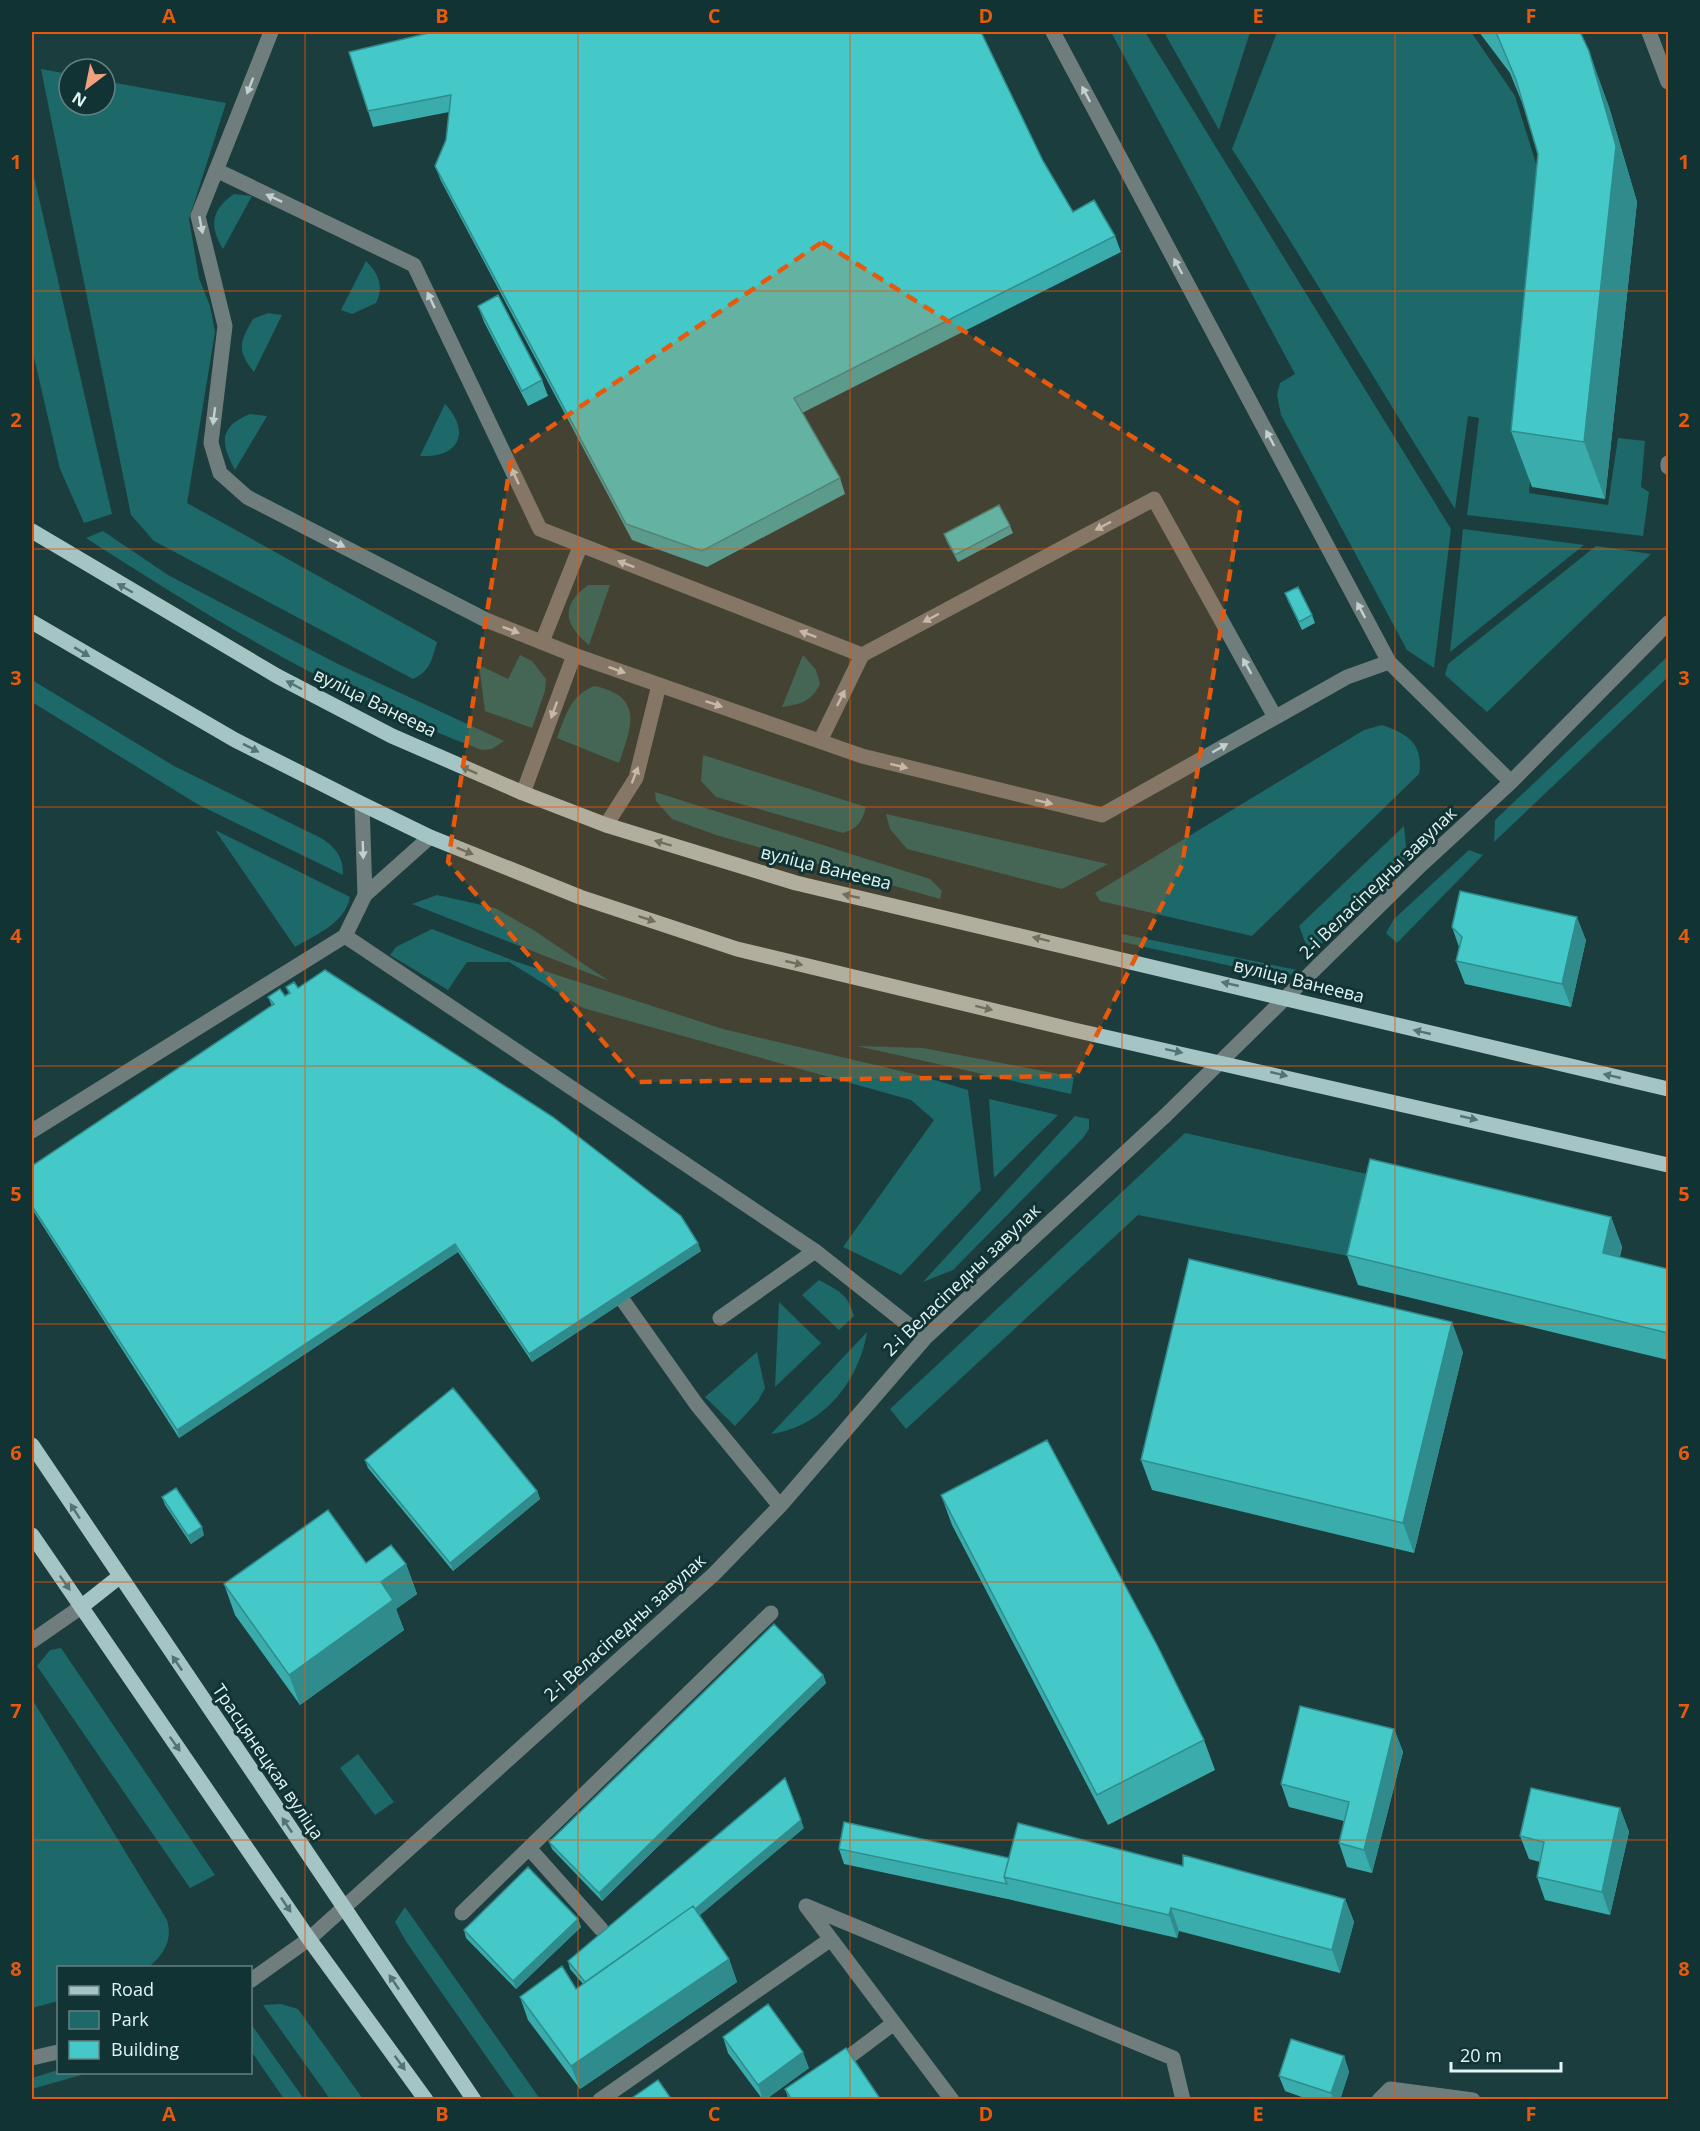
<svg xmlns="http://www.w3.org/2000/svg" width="1700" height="2131" viewBox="0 0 1700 2131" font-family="'Open Sans',sans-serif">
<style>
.green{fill:#1d6868}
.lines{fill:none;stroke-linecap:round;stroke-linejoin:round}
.minor{stroke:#6f7e7d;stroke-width:15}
.major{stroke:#a5c4c4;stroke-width:15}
.wall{fill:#3aacac}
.shaded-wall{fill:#308c8c}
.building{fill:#44c8c8;stroke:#308c8c;stroke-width:1.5}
.oneway{fill:#c0d1d0}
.oneway2{fill:#547474}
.marked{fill:#e8590c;fill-opacity:0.2;stroke:#e8590c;stroke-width:4.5;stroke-dasharray:12 8;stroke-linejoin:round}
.grid{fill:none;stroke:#e8590c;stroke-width:1.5;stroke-opacity:0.55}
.labels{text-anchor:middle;stroke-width:6;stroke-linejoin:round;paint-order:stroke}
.street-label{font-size:18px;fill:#e2f4f4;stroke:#133}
.neatline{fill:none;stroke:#e8590c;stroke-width:2}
.grid-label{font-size:20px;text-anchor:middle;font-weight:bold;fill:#e8590c}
</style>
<rect width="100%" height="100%" fill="#1c3d3d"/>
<path class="green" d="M1111 32H1145L1451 529 1434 668 1407 650 1281 415 1277 395 1280 383 1295 374Z
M1164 32H1250L1219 130Z
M1277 32H1471L1515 96 1553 218 1529 493 1608 505 1618 438 1645 441 1641 487 1649 492 1643 536 1467 515 1479 418 1468 416 1455 509C1380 389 1309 268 1232 149Z
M41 69 69 74V105H105V81L226 103 189 219 199 278 210 306 215 332 187 503 437 642C432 660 430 671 413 679L154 541 131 515Z
M32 168 112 514 84 523 60 469 32 349Z
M234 194 252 196 223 249C209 226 211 210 234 194Z
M366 261C379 274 384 287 376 303L352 314 341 310Z
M268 313 282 315 254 372C236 350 240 342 253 319Z
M445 404C472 433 458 458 420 456Z
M250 414 267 416 235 470C220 442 219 427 250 414Z
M1463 529 1584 545 1450 652Z
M103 531 168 575 340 665 504 741 492 749 482 750C342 698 211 619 86 538Z
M1596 546 1651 554 1487 712 1445 675 1448 664Z
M588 585H610L589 645C563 624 561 605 588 585Z
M520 655 532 661 546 679 545 691 532 728 485 711 479 665 508 679Z
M803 655 816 670 820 684C811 702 801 704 782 707Z
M1668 656V677L1494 842 1495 820Z
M32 680 174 766 321 838C336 848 343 856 343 875L197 804 32 702Z
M594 686C644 696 632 726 619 763L557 738C566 715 570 696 594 686Z
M1382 725C1408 734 1424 744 1419 774L1252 936 1100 901 1095 893 1364 730Z
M703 755 866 807C862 822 858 828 843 833L716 797 701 781Z
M655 792 930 879 942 891 940 899 716 835 672 819 656 801Z
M886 814 1108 864 1062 889 907 849 890 829Z
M1404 826 1407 858 1310 955 1299 926Z
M215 830 350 897C345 923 317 934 295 947Z
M1469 850 1483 855 1397 943 1386 933 1394 919Z
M437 895 495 908 535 931 609 981 412 904Z
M432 929 517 962 723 1029 918 1075 968 1090 981 1190 901 1275 843 1247 934 1120 911 1100 583 1008 509 962H467L448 990 390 955 396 947Z
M1122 934 1297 970 1286 978 1122 942Z
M857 1046 923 1048 1074 1077 1071 1094Z
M989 1099 1058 1115 994 1178Z
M1075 1116 1089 1119V1129L1083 1138 953 1270 923 1282Z
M1185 1133 1545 1214 1364 1259 1138 1215 906 1429 890 1409Z
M819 1280C839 1291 848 1294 854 1316L839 1330 802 1295Z
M779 1302 821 1343 775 1387Z
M867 1332C859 1381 823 1427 771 1434Z
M757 1352 765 1388 758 1401 735 1426 705 1397Z
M61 1648 215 1875 190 1888 37 1666 50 1650Z
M32 1699 167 1920C173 1940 164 1954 149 1967L58 1968V2001L32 2008Z
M358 1754 394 1802 375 1815 340 1768Z
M405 1907 540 2099H516L407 1943 395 1922Z
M281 2004 298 2009 363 2099H330L263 2005Z
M251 2024 304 2099H284L251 2051Z
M58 2070V2072L88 2073 32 2089V2078Z"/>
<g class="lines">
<path class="minor" d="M271 32 198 216 225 326 211 443 220 473 247 497 486 620 574 655 862 756 1102 815 1347 677 1389 662
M1053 32 1389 662 1511 782
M1649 32 1668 82
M216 170 414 265 540 529 862 655
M1668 467V463
M542 642 580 547
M820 741 862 655 1154 499 1275 717
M523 793 574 655
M362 804 365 895
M606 825 636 778 659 685
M345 936 815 1251 925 1338
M32 1131 345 936 365 895 430 837
M624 1302 697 1405 780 1506
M720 1318 815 1251
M32 1641 81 1607
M529 1848 601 1929
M806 1906 1173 2058 1183 2100
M806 1906 952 2100
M462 1913 771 1613
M250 1981 309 1939 714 1574 780 1506 925 1338 1166 1115 1421 865 1511 782 1668 623
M32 2058 58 2052
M834 2068 894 2023
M600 2100 831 1939
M1379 2100 1390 2089 1473 2100"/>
<path class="major" d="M32 531 277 676 392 736 523 793 606 825 796 883 1668 1089
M32 622 235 740 362 804 430 837 580 897 737 949 1074 1030 1668 1165
M32 1445 474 2100
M32 1535 309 1939 426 2100
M81 1607 119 1577"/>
</g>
<path class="wall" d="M427 32H981L1043 161 1073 212 1115 236 1121 252 802 413 840 478 845 494 707 567 632 540 441 181 435 166 446 140 449 112 373 127 368 111 428 33Z
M1479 32H1580L1609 107 1637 202 1605 499 1532 487 1511 431 1538 154 1523 105 1510 73Z
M478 306 542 380 548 396 528 406 484 322Z
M1010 526 1013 533 958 562 947 542 944 534Z
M1285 593 1312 615 1315 623 1302 630 1288 601Z
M1452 927 1586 940 1571 1007 1465 984 1456 961 1459 947Z
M286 987 298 988 701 1251 532 1362 458 1252 179 1438 32 1209V1166L272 1006 268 997 285 996 289 994Z
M1611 1217 1622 1247 1620 1257 1668 1269V1360L1358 1285 1347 1255Z
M1463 1352 1414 1553 1152 1490 1141 1460Z
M365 1460 537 1491 540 1499 453 1571 368 1468Z
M941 1495 1204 1740 1215 1770 1108 1825 952 1525Z
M162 1497 204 1535 191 1544 165 1505Z
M366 1563 406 1564 417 1594 396 1609 404 1630 300 1705 235 1615 224 1584Z
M823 1675 826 1683 602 1901 552 1849 549 1842Z
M1394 1729 1403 1752 1372 1873 1347 1867 1339 1843 1344 1821 1289 1807 1281 1784Z
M1620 1808 1629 1832 1610 1915 1545 1900 1537 1877 1540 1862 1529 1859 1520 1836Z
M804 1828 699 1915 729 1959 737 1982 580 2089 528 2020 520 1997 576 1989 583 1984 570 1969 568 1961Z
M839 1849 1183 1866 1345 1899 1354 1922 1340 1973 1179 1931 1177 1938 1012 1900 844 1864Z
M578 1919 581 1927 516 1989 466 1938 464 1930Z
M723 2037 809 2068 765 2100H763L728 2053Z
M1344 2056 1349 2072 1340 2100H1310L1285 2091 1279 2076Z
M785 2089 881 2100H789Z"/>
<path class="shaded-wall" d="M1589 51 1609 107 1637 202 1605 499 1584 442Z
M1577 917 1586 940 1571 1007 1562 984Z
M1611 1217 1622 1247 1613 1283 1603 1253Z
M698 1243 701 1251 532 1362 529 1354Z
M455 1244 458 1252 179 1438 177 1430Z
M1452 1322 1463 1352 1414 1553 1403 1523Z
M537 1491 540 1499 453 1571 450 1563Z
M202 1527 204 1535 191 1544 188 1536Z
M406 1564 417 1594 396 1609 404 1630 300 1705 289 1675 381 1582Z
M823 1675 826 1683 602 1901 599 1893Z
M1394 1729 1403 1752 1372 1873 1364 1850Z
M1620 1808 1629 1832 1610 1915 1602 1892Z
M801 1820 804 1828 598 2001 595 1993Z
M1345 1899 1354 1922 1340 1973 1332 1950Z
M1171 1908 1179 1931 1177 1938 1169 1915Z
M578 1919 581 1927 516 1989 513 1981Z
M729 1959 737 1982 580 2089 571 2066Z
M803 2052 809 2068 765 2100H763L758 2085Z
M1344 2056 1349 2072 1340 2100H1334L1331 2093Z"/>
<path class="building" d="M432 32H981L1043 161 1073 212 1094 200 1115 236 794 398 840 478 702 551 626 524 435 166 446 140 451 95 368 111 349 52 433 32Z
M1496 32H1580L1589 51 1616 146 1584 442 1511 431 1538 154 1516 80Z
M498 295 542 380 522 391 478 306Z
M999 505 1010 526 955 555 944 534Z
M1298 587 1312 615 1299 622 1285 593Z
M1460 891 1577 917 1562 984 1456 961 1462 937 1452 927Z
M325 970 553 1117 681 1216 698 1243 529 1354 455 1244 177 1430 32 1206V1166L274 1004 268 997 280 989 285 996 290 993 286 987 294 982 298 988Z
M1370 1159 1611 1217 1603 1253 1668 1269V1333L1347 1255Z
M1189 1259 1452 1322 1403 1523 1141 1460Z
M453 1388 537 1491 450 1563 365 1460Z
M1047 1440 1157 1645 1204 1740 1097 1795 941 1495Z
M176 1488 202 1527 188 1536 162 1497Z
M328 1510 366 1563 391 1545 406 1564 381 1582 393 1600 289 1675 224 1584Z
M774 1624 823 1675 599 1893 549 1842Z
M1300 1706 1394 1729 1364 1850 1339 1843 1349 1802 1281 1784Z
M785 1778 801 1820 695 1909 693 1906 585 1982 568 1961Z
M1531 1788 1620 1808 1602 1892 1537 1877 1544 1842 1520 1836Z
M844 1822 1009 1858 1004 1877 1007 1884 839 1849Z
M1018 1823 1183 1866V1855L1345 1899 1332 1950 1171 1908 1169 1915 1004 1877Z
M528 1867 578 1919 513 1981 464 1930Z
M693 1906 729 1959 571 2066 520 1997 562 1966 576 1989Z
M768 2004 803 2052 758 2085 723 2037Z
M1291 2039 1344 2056 1331 2093 1279 2076Z
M846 2048 881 2100H792L785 2089Z
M658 2080 672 2100H629Z"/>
<defs><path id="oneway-solid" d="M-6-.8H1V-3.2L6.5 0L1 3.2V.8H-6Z" transform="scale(1.5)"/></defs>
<g class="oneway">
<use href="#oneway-solid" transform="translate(250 86) rotate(111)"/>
<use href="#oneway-solid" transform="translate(1086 94) rotate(-118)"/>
<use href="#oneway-solid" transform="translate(274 198) rotate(-155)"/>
<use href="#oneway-solid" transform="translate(201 225) rotate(79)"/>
<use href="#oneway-solid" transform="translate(1178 266) rotate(-118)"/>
<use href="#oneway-solid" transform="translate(431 300) rotate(-115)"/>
<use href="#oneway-solid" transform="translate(214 416) rotate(97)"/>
<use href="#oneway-solid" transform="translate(1270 438) rotate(-118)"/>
<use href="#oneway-solid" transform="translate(515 476) rotate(-115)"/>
<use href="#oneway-solid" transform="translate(1103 526) rotate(152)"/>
<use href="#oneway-solid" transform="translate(337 543) rotate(27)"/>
<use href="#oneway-solid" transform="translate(626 564) rotate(-159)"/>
<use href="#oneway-solid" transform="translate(1361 610) rotate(-118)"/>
<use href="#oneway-solid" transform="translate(931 618) rotate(152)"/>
<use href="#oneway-solid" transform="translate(511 630) rotate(21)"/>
<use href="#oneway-solid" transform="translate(808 634) rotate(-159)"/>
<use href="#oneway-solid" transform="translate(1247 666) rotate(-119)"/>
<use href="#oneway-solid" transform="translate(617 670) rotate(20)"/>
<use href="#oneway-solid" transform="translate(841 698) rotate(-64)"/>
<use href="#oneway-solid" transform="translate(714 704) rotate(19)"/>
<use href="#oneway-solid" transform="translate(554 710) rotate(110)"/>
<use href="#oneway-solid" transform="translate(1220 748) rotate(-30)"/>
<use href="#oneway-solid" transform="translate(899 766) rotate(14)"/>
<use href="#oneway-solid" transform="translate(635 775) rotate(-69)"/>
<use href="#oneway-solid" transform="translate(1044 802) rotate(13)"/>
<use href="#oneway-solid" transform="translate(363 850) rotate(88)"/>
</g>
<g class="oneway2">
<use href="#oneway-solid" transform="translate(125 588) rotate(-150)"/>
<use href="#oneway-solid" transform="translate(82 652) rotate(31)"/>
<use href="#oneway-solid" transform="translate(294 685) rotate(-152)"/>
<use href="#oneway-solid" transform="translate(251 748) rotate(27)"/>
<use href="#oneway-solid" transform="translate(469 770) rotate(-156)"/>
<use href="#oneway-solid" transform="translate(663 843) rotate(-163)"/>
<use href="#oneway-solid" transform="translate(465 851) rotate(22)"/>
<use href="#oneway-solid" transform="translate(851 896) rotate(-167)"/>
<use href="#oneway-solid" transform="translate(647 919) rotate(18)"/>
<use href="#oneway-solid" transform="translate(1041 939) rotate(-166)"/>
<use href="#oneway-solid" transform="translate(794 963) rotate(13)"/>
<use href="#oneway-solid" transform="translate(1230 984) rotate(-167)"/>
<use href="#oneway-solid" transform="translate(984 1008) rotate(14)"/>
<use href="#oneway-solid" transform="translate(1422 1032) rotate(-167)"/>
<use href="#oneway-solid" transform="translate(1174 1051) rotate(12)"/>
<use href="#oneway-solid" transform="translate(1279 1074) rotate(13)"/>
<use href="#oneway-solid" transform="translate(1612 1076) rotate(-167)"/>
<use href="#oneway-solid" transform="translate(1469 1118) rotate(13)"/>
<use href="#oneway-solid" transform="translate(75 1511) rotate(-123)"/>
<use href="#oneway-solid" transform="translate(65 1583) rotate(55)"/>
<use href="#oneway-solid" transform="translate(177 1663) rotate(-124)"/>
<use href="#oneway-solid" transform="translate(175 1744) rotate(55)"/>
<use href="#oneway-solid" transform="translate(287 1825) rotate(-124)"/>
<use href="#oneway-solid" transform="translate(286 1905) rotate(56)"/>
<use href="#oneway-solid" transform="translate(394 1982) rotate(-124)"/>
<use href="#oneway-solid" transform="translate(400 2063) rotate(54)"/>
</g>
<path class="marked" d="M822 242 1241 505 1182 865 1076 1076 638 1082 448 862 512 453Z"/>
<path class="grid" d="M305 32V2100M578 32V2100M850 32V2100M1122 32V2100M1395 32V2100M32 291H1668M32 549H1668M32 807H1668M32 1066H1668M32 1324H1668M32 1582H1668M32 1840H1668"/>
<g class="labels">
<g class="street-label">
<text transform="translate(375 703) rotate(26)" y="6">вуліца Ванеева</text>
<text transform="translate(826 868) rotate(14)" y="6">вуліца Ванеева</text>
<text transform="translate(1378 883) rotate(-44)" y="6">2-і Веласіпедны завулак</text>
<text transform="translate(1299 981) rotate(14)" y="6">вуліца Ванеева</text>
<text transform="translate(962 1280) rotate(-44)" y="6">2-і Веласіпедны завулак</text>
<text transform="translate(625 1628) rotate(-42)" y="6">2-і Веласіпедны завулак</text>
<text transform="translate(268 1762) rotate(56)" y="6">Трасцянецкая вуліца</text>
</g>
</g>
<rect width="1700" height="2131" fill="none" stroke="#113333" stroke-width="66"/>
<rect x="57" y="1966" width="195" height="108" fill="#113333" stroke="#658080" stroke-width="1.5"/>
<rect x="69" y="1986" width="30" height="9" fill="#a5c4c4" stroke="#658080" stroke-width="1.5"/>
<text x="111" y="1996" font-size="18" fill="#e2f4f4">Road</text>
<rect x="69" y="2011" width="30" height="18" fill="#1d6868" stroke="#658080" stroke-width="1.5"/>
<text x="111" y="2026" font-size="18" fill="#e2f4f4">Park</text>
<rect x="69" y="2041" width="30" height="18" fill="#44c8c8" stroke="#658080" stroke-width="1.5"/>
<text x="111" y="2056" font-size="18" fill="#e2f4f4">Building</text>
<g transform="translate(87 87) rotate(212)"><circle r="28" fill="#113333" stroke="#658080" stroke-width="1.5"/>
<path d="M0-4.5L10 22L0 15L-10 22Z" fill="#f1a17d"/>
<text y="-9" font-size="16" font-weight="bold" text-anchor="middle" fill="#e2f4f4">N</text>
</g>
<path d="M1451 2062v9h110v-9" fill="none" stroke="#e2f4f4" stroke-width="3"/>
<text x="1460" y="2062" font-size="18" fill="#e2f4f4" stroke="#113333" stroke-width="4.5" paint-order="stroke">20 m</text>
<rect x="33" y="33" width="1634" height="2065" class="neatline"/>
<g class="grid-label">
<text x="169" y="23">A</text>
<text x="442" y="23">B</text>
<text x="714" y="23">C</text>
<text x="986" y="23">D</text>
<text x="1258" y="23">E</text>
<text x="1531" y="23">F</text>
<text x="16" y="169">1</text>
<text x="1684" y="169">1</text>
<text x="16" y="427">2</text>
<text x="1684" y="427">2</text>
<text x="16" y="685">3</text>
<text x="1684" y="685">3</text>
<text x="16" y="943">4</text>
<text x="1684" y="943">4</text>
<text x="16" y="1201">5</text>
<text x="1684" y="1201">5</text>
<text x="16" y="1460">6</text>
<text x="1684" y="1460">6</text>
<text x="16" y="1718">7</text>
<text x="1684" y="1718">7</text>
<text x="16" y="1976">8</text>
<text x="1684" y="1976">8</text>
<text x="169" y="2121">A</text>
<text x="442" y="2121">B</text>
<text x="714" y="2121">C</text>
<text x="986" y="2121">D</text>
<text x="1258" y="2121">E</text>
<text x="1531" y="2121">F</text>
</g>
</svg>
